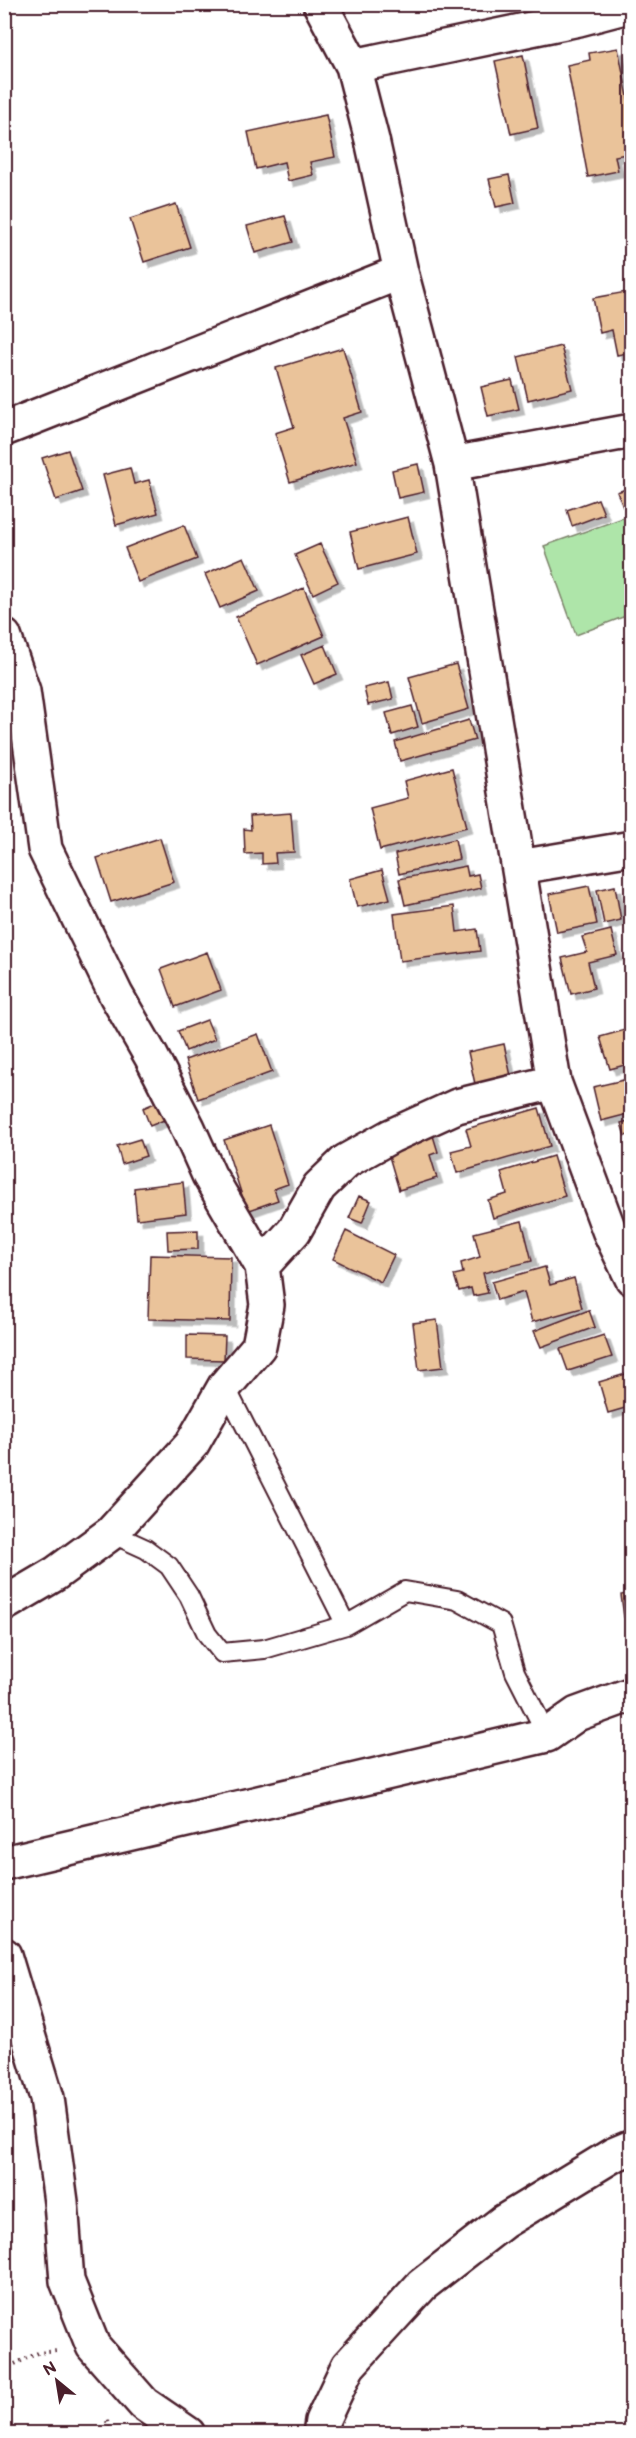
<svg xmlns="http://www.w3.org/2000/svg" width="636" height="2438" viewBox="0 0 636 2438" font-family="'Balsamiq Sans',sans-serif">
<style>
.green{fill:#aee5a9;stroke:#7c826a;stroke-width:1.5}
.building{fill:#eac39a;stroke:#4a1f2b;stroke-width:1.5;filter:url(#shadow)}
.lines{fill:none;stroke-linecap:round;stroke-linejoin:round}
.lane-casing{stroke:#4a1f2b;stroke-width:22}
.street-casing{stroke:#4a1f2b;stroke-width:38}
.path{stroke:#4a1f2b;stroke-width:4;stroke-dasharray:1.5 4.5;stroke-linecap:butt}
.lane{stroke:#fff;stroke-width:18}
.street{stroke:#fff;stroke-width:33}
</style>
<defs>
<filter id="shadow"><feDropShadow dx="5.5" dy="5.5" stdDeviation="0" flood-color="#0004"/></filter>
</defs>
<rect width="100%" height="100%" fill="#fff"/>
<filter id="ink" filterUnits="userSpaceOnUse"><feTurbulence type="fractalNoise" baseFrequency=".0167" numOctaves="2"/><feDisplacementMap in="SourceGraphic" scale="12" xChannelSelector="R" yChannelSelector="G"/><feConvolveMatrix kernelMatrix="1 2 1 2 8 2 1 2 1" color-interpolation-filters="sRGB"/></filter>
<g filter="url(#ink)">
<path class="green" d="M631 515V614L576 635 544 546Z"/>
<path class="building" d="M618 48 632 117V153L615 156 618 171 588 177 567 65 590 60 589 53Z
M523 55 538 128 511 134 495 61Z
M326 115 335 157 310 162 313 175 288 181 284 162 256 169 248 132Z
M509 175 515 203 496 207 489 179Z
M176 204 190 247 144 262 130 219Z
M285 216 293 242 255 253 247 226Z
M626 292 632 321V352L617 355 612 330 600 333 593 298Z
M561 346 572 389 528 400 518 357Z
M343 348 362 412 343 418 357 462 290 482 275 433 294 427 276 368Z
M512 380 519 409 488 416 481 387Z
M68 450 82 491 56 500 42 458Z
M418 464 424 492 398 498 392 470Z
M130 468 134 484 149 480 158 513 116 525 103 475Z
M632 487V504L623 507 617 492Z
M598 499 604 514 572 526 567 510Z
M408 517 417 554 359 569 350 532Z
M184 525 197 559 138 582 125 548Z
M320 544 338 582 313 594 295 555Z
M244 557 259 591 220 608 205 574Z
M304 588 324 636 257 665 236 617Z
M325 645 337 674 314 684 301 655Z
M456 664 469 709 422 723 409 677Z
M389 682 393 699 368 705 364 688Z
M412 706 418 727 392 735 386 713Z
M469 720 475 740 400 761 395 742Z
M452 768 467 827 380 850 370 808 408 798 404 781Z
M291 813 294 852 275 853 276 863 262 864V853L245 854 244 829 251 830 250 816Z
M160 838 174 882 111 902 97 858Z
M455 839 459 859 399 874 395 854Z
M466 866 468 876 478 874 481 888 405 905 399 879Z
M382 870 390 899 357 907 350 879Z
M589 886 597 924 557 932 549 894Z
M615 886 621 920 604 924 597 890Z
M454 906 457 932 477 929 480 951 400 961 394 914Z
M611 930 617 955 588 962 594 988 571 994 562 958 587 952 582 937Z
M207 952 221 990 175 1007 161 969Z
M207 1020 215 1039 186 1051 178 1031Z
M632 1028V1063L610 1069 600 1037Z
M258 1034 272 1072 198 1099 185 1060Z
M504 1044 511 1076 475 1084 468 1052Z
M632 1078V1113L601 1121 593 1087Z
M157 1102 164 1120 150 1126 143 1108Z
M539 1108 550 1146 457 1173 451 1151 471 1146 466 1129Z
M632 1120V1134L625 1136 621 1123Z
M269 1125 288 1184 274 1189 278 1200 247 1211 224 1140Z
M431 1129 438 1152 430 1155 437 1178 399 1190 388 1153 414 1144 411 1135Z
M140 1139 146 1156 122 1164 117 1146Z
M553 1156 565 1196 493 1218 488 1200 507 1194 501 1172Z
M183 1182 186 1213 137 1219 134 1188Z
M359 1196 371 1201 362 1223 349 1218Z
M522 1221 532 1261 483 1273 488 1293 473 1296 471 1288 459 1291 454 1275 463 1273 461 1263 480 1257 474 1233Z
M198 1230V1249L168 1250 167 1231Z
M346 1231 394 1255 381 1282 333 1259Z
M150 1255 231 1257 230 1321 148 1319Z
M545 1267 550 1285 574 1278 582 1308 532 1322 524 1292 497 1300 492 1282Z
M589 1310 595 1327 541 1347 534 1331Z
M437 1320 443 1367 419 1370 413 1323Z
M187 1335 225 1336 224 1360 187 1359Z
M604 1335 612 1357 568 1371 560 1349Z
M632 1372V1406L608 1413 599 1382Z
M632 1593V1616L624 1617 621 1595Z"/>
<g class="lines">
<g class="lane-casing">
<path id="lane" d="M225 1386 346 1625
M111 1533 146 1549 169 1566 189 1596 207 1634 222 1653 264 1649 346 1625 405 1591 457 1600 501 1624 515 1672 547 1735"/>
</g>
<g class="street-casing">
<path id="street" d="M320 4 353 66 372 140 401 272 452 464 554 1082 609 1230 632 1278
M353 66 579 19 632 5
M4 429 401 272
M452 464 632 431
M4 636 23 691 45 849 116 995 151 1056 188 1128 209 1175 262 1266
M519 867 632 848
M4 1604 55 1574 111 1533 192 1444 225 1386 259 1346 267 1305 262 1266 294 1231 319 1187 346 1161 391 1136 457 1106 554 1082
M4 1863 547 1735 577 1714 632 1694
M4 1955 47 2098 61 2202 67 2281 93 2346 144 2404 188 2434
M320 2434 322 2421 348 2366 422 2285 503 2222 613 2155 632 2147"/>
</g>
<path class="path" d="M4 2369 38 2353 57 2351
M107 2421 110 2434"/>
<use href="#lane" class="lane"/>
<use href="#street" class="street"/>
</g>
</g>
<rect width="636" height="2438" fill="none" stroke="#fff" stroke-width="24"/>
<rect x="12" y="12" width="612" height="2414" fill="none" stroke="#4a1f2b" stroke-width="2" filter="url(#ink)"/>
<g transform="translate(57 2381) rotate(330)" stroke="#ffffff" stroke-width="4.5" paint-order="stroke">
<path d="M0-4.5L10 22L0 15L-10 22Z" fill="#4a1f2b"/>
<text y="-9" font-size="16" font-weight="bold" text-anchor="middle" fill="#4a1f2b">N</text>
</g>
</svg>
